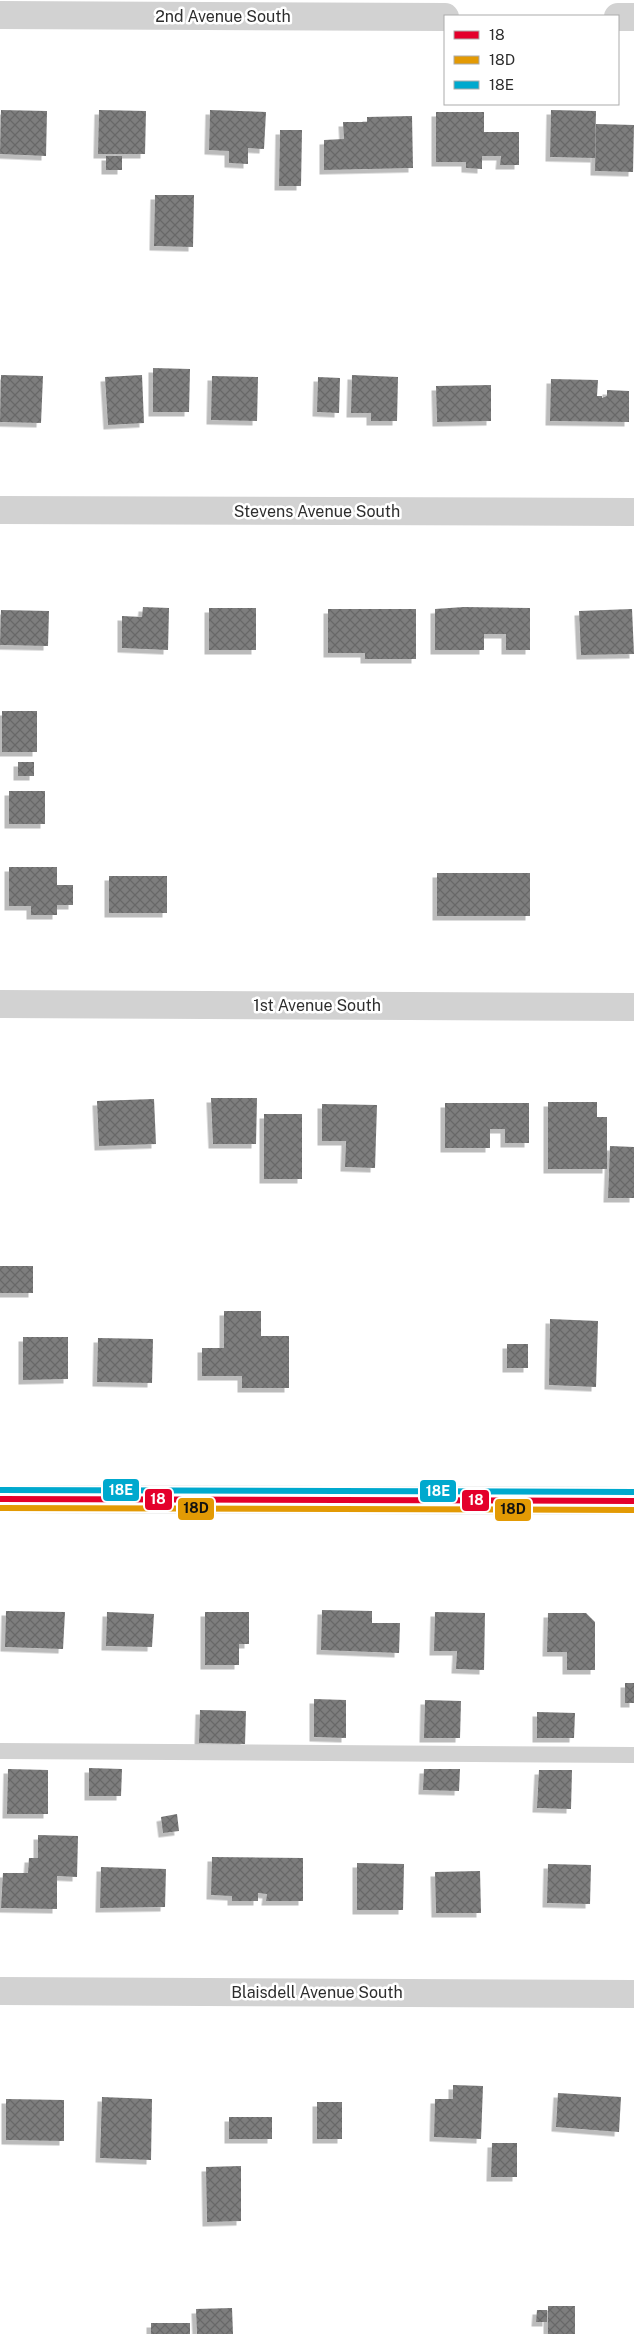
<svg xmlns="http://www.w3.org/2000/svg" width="634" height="2334" viewBox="0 0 634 2334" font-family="'Public Sans',sans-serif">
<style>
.building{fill:url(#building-cross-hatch);filter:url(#shadow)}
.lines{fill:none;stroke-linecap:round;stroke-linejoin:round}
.lane{stroke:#d2d2d2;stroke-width:16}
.street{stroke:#d2d2d2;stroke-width:28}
.secondary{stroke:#cbcbcb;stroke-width:28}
.bus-1-casing{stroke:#fff;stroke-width:10}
.bus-2-casing{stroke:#fff;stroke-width:10}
.bus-3-casing{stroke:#fff;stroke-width:10}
.bus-1{stroke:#e4002b;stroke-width:6}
.bus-2{stroke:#e39a04;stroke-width:6}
.bus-3{stroke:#00a9ce;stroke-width:6}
.labels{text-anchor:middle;stroke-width:5;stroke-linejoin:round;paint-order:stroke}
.street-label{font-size:16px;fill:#2d2d2d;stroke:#fff}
.line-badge{stroke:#fff;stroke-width:2}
.badge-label{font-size:14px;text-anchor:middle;font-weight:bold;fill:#fff}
.pale-badge-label{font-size:14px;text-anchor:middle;font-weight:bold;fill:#111}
</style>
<defs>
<pattern id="building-cross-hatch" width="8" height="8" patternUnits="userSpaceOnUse" patternTransform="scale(1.25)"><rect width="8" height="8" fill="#7e7e7e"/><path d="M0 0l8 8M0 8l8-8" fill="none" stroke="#686868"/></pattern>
<filter id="shadow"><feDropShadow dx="-4.5" dy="4.5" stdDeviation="0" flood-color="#0004"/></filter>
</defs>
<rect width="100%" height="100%" fill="#fff"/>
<path class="building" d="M1 110 47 111 46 156 0 154Z
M99 110 146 111 145 154H98Z
M210 110 266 112 264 149 248 148V164L229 163V151L209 150Z
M551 110 596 111 595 158 550 157Z
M436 112H484V132H519V165H500L501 156H482V169L466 168V162H436Z
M412 116 413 168 324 170V140L344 139 343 122H367V117Z
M596 124 634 125 633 172 595 171Z
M280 130H302L301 186H279Z
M106 156H122V170H106Z
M155 195H194L193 247 154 246Z
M153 368 190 369 189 412H153Z
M1 375 43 376 41 423 0 422Z
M142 375 144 423 108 425 105 377Z
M352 375 398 377 397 421H371V413H351Z
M212 376 258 377 257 421 211 420Z
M318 377 340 378 339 413 317 412Z
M551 379 598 380 597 396H602V398L607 396V390L629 391V422L550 421Z
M491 385V421L437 422 436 386Z
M143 607 169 608 168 650 122 648V616L142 617Z
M464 607 530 608V650H506V634H484V650H435V609Z
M209 608H256V650H209Z
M328 609H416V659H365V653H328Z
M632 609 634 654 581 655 579 611Z
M1 610 49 611 48 646 0 645Z
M2 711H37V752H2Z
M18 762H34V776H18Z
M9 791H45V824H9Z
M9 867H57V885H73V905H57V915H31V906H9Z
M437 873H530V916H437Z
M109 876H167V913H109Z
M211 1098H257L256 1144H213Z
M154 1099 156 1144 99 1146 97 1101Z
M548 1102H597V1117H607V1169H548Z
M445 1103H529V1143H505V1129H490V1148H445Z
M322 1104 377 1105 375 1168 345 1167 346 1141H322Z
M264 1114H302V1179H264Z
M610 1146 634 1147V1198H608Z
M0 1266H33V1293H0Z
M224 1311H261V1336H289V1388H242V1376H202V1348H224Z
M550 1319 598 1321 596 1387 549 1385Z
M23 1337H68V1379L23 1380Z
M98 1338 153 1339 152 1383 97 1382Z
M507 1344H528V1368H507Z
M322 1610 372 1611V1623H400L399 1653 321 1650Z
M6 1611 65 1612 63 1649 5 1647Z
M107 1612 154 1614 152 1647 106 1646Z
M205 1612H249V1644H239V1665H205Z
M435 1612 485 1613 484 1670 456 1669 457 1651H434Z
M548 1613H586L595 1622V1670H567V1652H547Z
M625 1683H634V1703H625Z
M314 1699 346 1700V1738L314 1737Z
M425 1700 461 1701 460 1738H424Z
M200 1710 246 1711 245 1744 199 1743Z
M537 1712 575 1713 574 1738H537Z
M89 1768 122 1769 121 1796H89Z
M8 1769 48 1770V1814H7Z
M424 1769H460L459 1791 423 1790Z
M539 1770H572L571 1809 537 1808Z
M177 1814 179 1831 163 1833 161 1817Z
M38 1835 78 1836 77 1877 57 1876V1909L1 1908 3 1873H28L29 1858H38Z
M212 1857 303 1858V1901H266L267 1894 258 1893V1901H232V1896L211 1895Z
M357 1863 404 1864 403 1910H357Z
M548 1864 591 1865 590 1904 547 1903Z
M101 1867 166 1869 165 1907 100 1908Z
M480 1871 481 1913H436L435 1872Z
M453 2085 483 2086 481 2139 434 2137 435 2099H453Z
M558 2093 621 2097 619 2132 556 2127Z
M102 2097 152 2099 151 2160 100 2158Z
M6 2099 64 2100V2141L6 2140Z
M317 2102H342V2139H317Z
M229 2117H272V2139H229Z
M492 2143H517V2177H491Z
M241 2166V2221L207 2222 206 2167Z
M548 2306H575V2334H548Z
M232 2308 233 2334H197L196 2309Z
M537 2310H547V2322H536Z
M151 2323H190V2334H151Z"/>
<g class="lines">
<path class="lane" d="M0 1751 634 1755"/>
<path class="street" d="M0 15 445 17
M618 17H634
M0 510 634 512
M0 1004 634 1007
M0 1991 634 1994"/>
<path class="secondary" d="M0 1499 634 1501"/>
<g class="bus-1-casing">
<path id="bus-1" d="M0 1499 634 1501"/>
</g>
<g class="bus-2-casing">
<path id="bus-2" d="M0 1508 634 1510"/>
</g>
<g class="bus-3-casing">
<path id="bus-3" d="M0 1490 634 1492"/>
</g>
<use href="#bus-1" class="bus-1"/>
<use href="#bus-2" class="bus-2"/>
<use href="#bus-3" class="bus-3"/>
</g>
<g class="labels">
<g class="street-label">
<text x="223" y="22">2nd Avenue South</text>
<text x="317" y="517">Stevens Avenue South</text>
<text x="317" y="1011">1st Avenue South</text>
<text x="317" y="1998">Blaisdell Avenue South</text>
</g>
</g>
<g class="line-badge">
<rect x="102" y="1478" width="38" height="24" rx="5" fill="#00a9ce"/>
<rect x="419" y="1479" width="38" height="24" rx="5" fill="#00a9ce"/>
<rect x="144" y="1488" width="29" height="23" rx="5" fill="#e4002b"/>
<rect x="461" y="1489" width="29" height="23" rx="5" fill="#e4002b"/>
<rect x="177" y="1497" width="38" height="24" rx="5" fill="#e39a04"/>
<rect x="494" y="1498" width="38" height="24" rx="5" fill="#e39a04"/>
</g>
<g class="badge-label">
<text x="121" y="1495">18E</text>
<text x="438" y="1496">18E</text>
<text x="158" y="1504">18</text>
<text x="476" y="1505">18</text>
</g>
<g class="pale-badge-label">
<text x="196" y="1513">18D</text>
<text x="513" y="1514">18D</text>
</g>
<rect x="444" y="15" width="175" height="90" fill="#ffffff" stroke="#ababab"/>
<rect x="454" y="31" width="25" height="8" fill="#e4002b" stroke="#ababab"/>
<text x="489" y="40" font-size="15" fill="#2d2d2d">18</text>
<rect x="454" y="56" width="25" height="8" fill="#e39a04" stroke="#ababab"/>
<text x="489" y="65" font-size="15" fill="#2d2d2d">18D</text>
<rect x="454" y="81" width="25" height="8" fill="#00a9ce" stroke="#ababab"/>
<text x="489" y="90" font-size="15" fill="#2d2d2d">18E</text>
</svg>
